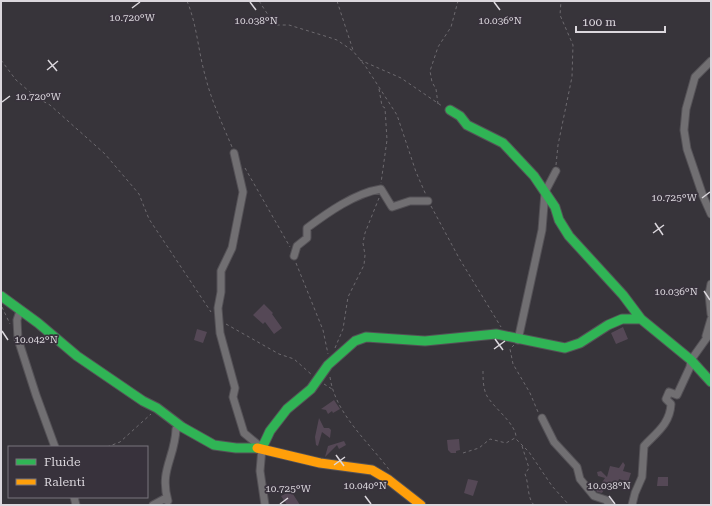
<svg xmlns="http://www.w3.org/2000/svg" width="712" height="506" viewBox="0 0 712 506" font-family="'Roboto Serif',serif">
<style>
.building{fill:#554856}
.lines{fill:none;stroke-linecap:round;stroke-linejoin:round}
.street-casing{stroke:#545156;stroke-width:9}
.fast-casing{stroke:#545156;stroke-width:11}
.slow-casing{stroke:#545156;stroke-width:11}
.path{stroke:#6d6a6f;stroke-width:1;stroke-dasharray:3 3;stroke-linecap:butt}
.street{stroke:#716f72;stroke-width:7}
.fast{stroke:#30b455;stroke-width:9}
.slow{stroke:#ff9f0a;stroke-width:9}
.ticks{fill:none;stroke:#dbd7dd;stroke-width:1.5}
.ticks-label{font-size:10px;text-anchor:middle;fill:#dbd7dd;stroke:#38323c;stroke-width:3.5;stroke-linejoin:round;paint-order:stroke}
</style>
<rect width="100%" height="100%" fill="#37343a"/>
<path class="building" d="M264 304 273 313 272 314 282 328 274 334 265 322 263 324 253 315Z
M623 327 628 339 616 344 611 333Z
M197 329 207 332 203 343 194 340Z
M334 400 340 409 333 413 332 411 328 414 326 410 321 409Z
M319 418 324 428H329L331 430 330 438 322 432 318 446 316 445 315 437Z
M459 439 460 450 456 451V453H451L448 450 447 440Z
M344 441 346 445 339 449 337 445 325 457 328 446Z
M623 462 625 465 623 471 631 473 628 482 619 479 617 486 609 484 608 489 605 488 602 493 597 492 594 488 596 485 599 487 605 478 598 476 597 472 601 471 607 477 610 466 619 468Z
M658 477H668V486H657Z
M468 479 478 481 473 496 464 493Z
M291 491 300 505H287L281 496Z"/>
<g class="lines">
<g class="street-casing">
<path id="street" d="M711 61 695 77 686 109 684 130 687 149 703 196 711 214
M234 153 243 192 232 248 221 271V292L218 308 220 333 235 388 233 397 244 433 262 448 260 471 265 505
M294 256 297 246 307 238V228C327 213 355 193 381 189L392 207 410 201H428
M711 284 709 294 711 314
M20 311 17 320 18 339 36 395 55 447
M706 336 711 319
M518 340 542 230 545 192 556 171
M542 418 554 442 577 467 580 479 594 496 606 500 610 505
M74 497 76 505
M153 505 164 499 168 501C159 470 175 458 176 429L182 427
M632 505 635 493 642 477 644 446C656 433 670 424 671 404L666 399 669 392 677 395 690 367 691 360 711 332"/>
</g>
<g class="fast-casing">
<path id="fast" d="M450 110 460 116 467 125 503 143 534 176 555 207 559 220 569 236 623 295 641 319 691 360 711 382
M1 296 38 323 77 356 143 401 157 408 182 427 214 445 236 448H257
M262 448 270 431 287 409 311 389 328 365 355 341 366 337 425 341 496 334 565 348 580 343 608 325 622 319H641"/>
</g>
<g class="slow-casing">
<path id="slow" d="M257 448 320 463 372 470 389 480 421 505"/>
</g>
<path class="path" d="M187 1C197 25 198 50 205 75 211 100 222 123 232 147
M259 1 272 21 277 25H289L328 37 337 40 353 51 366 67 397 115 416 172 426 195
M337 1 353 50
M1 60 16 80 37 98 50 105 105 154 139 194 149 219 211 312
M360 60 401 78 442 106
M379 89 382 106 385 108 387 140 381 183
M438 104 436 89 432 82 430 71 438 47 451 27 458 1
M556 165 558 145 572 77 573 45 560 15 561 1
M245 168 290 247
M431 206 459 258 501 327
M296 263 323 330 328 354
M2 307 10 324
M226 324 279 354 294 359 312 375
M514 345 510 349 513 364 530 393 538 412
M335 348 343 329 348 297 364 265 365 255 363 243 365 233 379 198
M483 371C483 378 483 389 487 396 493 407 516 424 516 437
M330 377C335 414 369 442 390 471
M324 384 332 389
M522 446 529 468 525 474C529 483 527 498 534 505
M107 447 120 442 151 414
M463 453 479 448 490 439 506 443 515 438 529 452 552 486 569 505"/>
<use href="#street" class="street"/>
<use href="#fast" class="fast"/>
<use href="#slow" class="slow"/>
</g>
<path class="ticks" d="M250 2 256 10M494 2 500 10M132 8 140 2M48 60 57 71M47 70 58 61M2 102 10 96M702 198 710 192M655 223 663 235M653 233 664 225M704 291 710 300M2 331 8 340M495 339 503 350M494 349 505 341M336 455 344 466M334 465 345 457M365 496 371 504M609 496 615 504M280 504 288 498"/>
<g class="ticks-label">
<text x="132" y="21">10.720°W</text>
<text x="256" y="24">10.038°N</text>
<text x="500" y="24">10.036°N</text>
<text x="38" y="100">10.720°W</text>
<text x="674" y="201">10.725°W</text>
<text x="676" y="295">10.036°N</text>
<text x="36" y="343">10.042°N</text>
<text x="365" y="489">10.040°N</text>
<text x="609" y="489">10.038°N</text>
<text x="288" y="492">10.725°W</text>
</g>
<rect width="712" height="506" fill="none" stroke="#dbd7dd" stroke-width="4"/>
<rect x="8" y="446" width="140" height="52" fill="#38323c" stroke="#79747c"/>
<rect x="16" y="459" width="20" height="6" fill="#30b455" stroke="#79747c"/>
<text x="44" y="466" font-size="12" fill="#dbd7dd">Fluide</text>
<rect x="16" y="479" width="20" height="6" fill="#ff9f0a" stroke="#79747c"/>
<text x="44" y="486" font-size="12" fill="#dbd7dd">Ralenti</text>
<path d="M576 26v6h89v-6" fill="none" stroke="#dbd7dd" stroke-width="2"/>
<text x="582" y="26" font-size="12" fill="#dbd7dd" stroke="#38323c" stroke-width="3" paint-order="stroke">100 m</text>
</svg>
